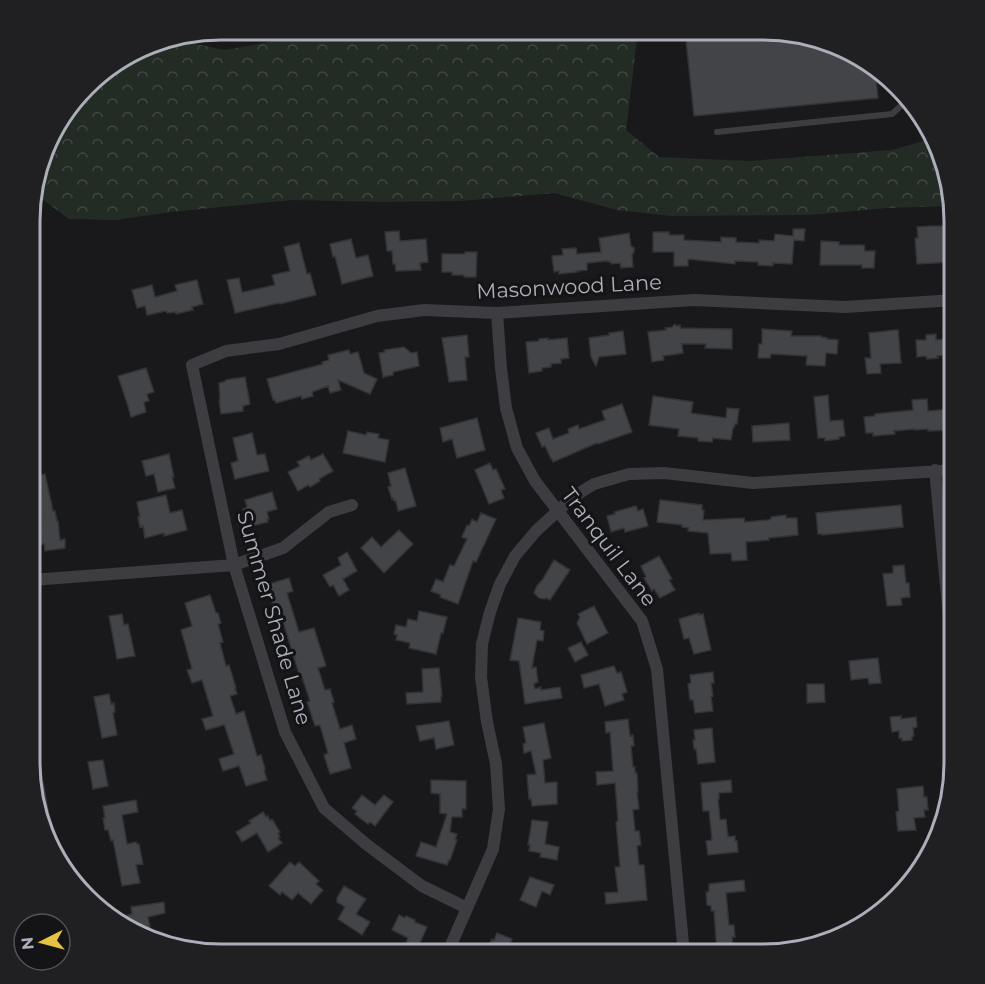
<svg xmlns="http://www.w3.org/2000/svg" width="985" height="984" viewBox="0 0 985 984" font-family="Montserrat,sans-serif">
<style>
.forest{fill:url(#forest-crowns)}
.building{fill:#434448;stroke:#333337;stroke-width:1.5}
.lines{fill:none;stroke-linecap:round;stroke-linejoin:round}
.service{stroke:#3c3c41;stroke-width:6}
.minor{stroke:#3c3c41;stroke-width:12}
.labels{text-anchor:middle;stroke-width:6;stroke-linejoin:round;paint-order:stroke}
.street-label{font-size:21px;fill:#acafb9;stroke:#141416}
.rim{fill:none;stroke:#acafb9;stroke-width:3}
</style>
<defs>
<pattern id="forest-crowns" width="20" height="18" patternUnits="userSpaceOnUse" patternTransform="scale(1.5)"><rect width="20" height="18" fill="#232b25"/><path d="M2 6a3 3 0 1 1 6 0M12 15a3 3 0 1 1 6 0" fill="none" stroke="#404743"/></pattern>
</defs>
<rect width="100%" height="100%" fill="#19191b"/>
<path class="forest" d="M315 30 638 31 626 130 659 157 750 161 892 150 934 138 945 159 954 206 887 208 809 215 671 216 617 210 554 193 461 201 383 202 292 200 171 212 116 220 69 219 34 193V184L55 126 95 77 159 40 186 36 190 43 225 50 281 40Z"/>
<path class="building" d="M685 31 789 32 859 55 875 69 878 98 694 116Z
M931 226H949L952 262 917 264 915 238H918L917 227Z
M793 229H805L804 241 794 240 792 264 773 263V266L758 265V262L735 261V264L688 259V266H674V252H653V232H669V235H684V240L721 242V237L736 238V242L759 243V240L774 241 775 234 793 236Z
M399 231 400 241 426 239 428 262 420 263 421 270 396 271 395 264H393L392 251H387L385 232Z
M629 233 631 246 634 248V252L632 255 633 267 621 268 620 263 611 264V262H608V261L587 263V270L577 271 578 272 559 274V271L554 272 552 256 563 255 562 249 576 248 577 254 601 252 599 238Z
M351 239 356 258 368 255 373 276 342 284 335 256 333 257 330 244Z
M821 241 839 242V245H864L865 251H875L874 268H862V265H820Z
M299 243 307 274 310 273 316 295 280 304 279 303 235 313 227 280 239 278 242 292H244L275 285 272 275 290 271 284 247Z
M465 252H477L476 277H464V275H452V272H442V254H465Z
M197 280 203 304 192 307 193 310 176 314V312L167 313 166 311 147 315 145 306 137 308 132 290 152 285 155 297 177 291 175 285Z
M675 324 676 326 680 325V328L732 329V349L705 348 706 344H682L683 353 663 356 664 360 652 362 648 332 666 330 665 328 672 327Z
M762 329 792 331 791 336H821V337L827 338V339L838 340 837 354 826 353 825 366 806 365 807 356 771 354 770 358H758L759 344H762Z
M896 330H898L901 363 880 364 881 373 867 374 865 358H871L869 333Z
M623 331 626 354 599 357 596 366 591 357 589 338 609 335V333Z
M936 334V340L952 338 953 354 937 356 938 358 927 359 926 356 917 357 916 340H926V335Z
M467 335 469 357H465L467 380 449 382 442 338Z
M548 338V340L567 338 569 358 561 359V363L551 364V367L542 368V371L529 373 526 342 539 341V339Z
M404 347 411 353 417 352 419 366 393 372V375L383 377 379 353 385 352 384 350Z
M349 350 350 354 358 352 364 373 377 379 370 394 338 380 341 390 330 393 328 386 312 392 313 396 302 399 301 396 276 403 275 400H273L267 379 323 364 322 362 329 360 328 355Z
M146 368 154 392 147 394 149 401 144 402 146 412 131 417 128 406 118 376Z
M245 377 250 404 243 406V411L221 414 219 400H220L219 383 226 381V380Z
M828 395 830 421 843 420 845 436 839 437V439L825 441V438H818L814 397Z
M653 396 693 402 691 413 726 418 727 408 739 409 737 424H735L734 428H733L731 440 713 438 712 442 698 441V438L678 436 679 429 649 425Z
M927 399 928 411 950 409 952 430 928 431V429L915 430V429L894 431 895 434 873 436V433H866L864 417 875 416V414L913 410 912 400Z
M622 404 632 432 598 444 597 443 553 462 552 459H551L545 446 542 447 536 433 549 428 553 439 569 433 568 429 578 425 579 429 605 420 602 411Z
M477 418 485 450 457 458 452 439 443 442 440 428Z
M789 423 790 440 753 442 752 426Z
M348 431 366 435 367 432 379 434 378 438 389 440 385 462 343 453Z
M252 433 257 455 265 454 269 471 235 479 231 463 238 461 233 438Z
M169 454 174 477H172L175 488 158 492 154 474 146 476 142 461Z
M323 454 333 471 319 479 320 481 310 487 308 485 298 491 288 472 300 466 297 462 309 456 311 460Z
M490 463 493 470 496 469 505 489 501 490 504 498 489 504 475 470Z
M405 468 416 506 398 511 396 501H394L393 498 392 499 388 487 391 486 388 473Z
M45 474 53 511H55L57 521H58L60 540 65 539V548L45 551 44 544 39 545 36 521 41 520 38 501 36 497 33 498 32 492V476Z
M272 492 277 509 267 512 269 519H267L268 522 248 527 243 509 246 508 247 506 245 500Z
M166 495 170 513 182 510 187 530 164 536V533L145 538 143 526 140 527 138 517H140L137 502Z
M660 500 702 505V510H704L703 520 744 518 745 522 768 520 771 519V517L786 515V518H797L798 535 769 538V540L746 542 747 560 732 561 731 553 710 554 708 533 688 531 689 528 682 527V525L657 522Z
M901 505 903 527 822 535V534H818L816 513Z
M636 506 638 511 643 509 648 526 625 532 624 528 611 532 607 516 615 514 614 512Z
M481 513 496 519 476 562 473 561 458 604 440 597 441 595 431 591 436 579 443 582 450 565 454 566 467 539 462 537 467 525 469 526 472 519 477 522Z
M399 530 413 544 384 573 361 548 372 537 381 547Z
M347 552 357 571 343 579 349 590 339 596 333 585 330 587 323 575 341 565 338 558Z
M659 556 672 579 669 580 675 590 660 598 654 589 652 591 644 578 646 577 641 566Z
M554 560 570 570 550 600 546 598 545 599 539 598 534 593 537 586 543 579Z
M904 565 906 583H909L910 597 901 598 902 605 887 606 883 574 893 573V566Z
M289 578 293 591 287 593 299 632 314 628 326 666 318 668 325 690 330 689 334 702 332 703 340 729 352 725 356 739 344 743 351 768 330 774 324 755 328 753 320 725 315 726 307 702 310 701 301 674H299L283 622 279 623 266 585Z
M210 595 216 613H218L221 623 218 624 223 642 220 643 226 666 229 665 236 688H235L237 694 230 696 236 714 244 711 257 756 261 755 265 769 264 770 267 780 246 786 239 766 223 771 219 759 234 754 225 727 224 725 206 730 202 719 213 716 202 680 192 683 187 670 192 669 181 630 192 626 185 603Z
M594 606 608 633 587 644 577 623 580 617 578 614Z
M419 611 447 617 443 633H441L436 654 409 648 410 643 396 640 397 635 394 634 396 625 406 627 408 619 417 621Z
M699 613V615L703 614 711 650 694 654 689 638 684 639 679 619Z
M122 614 124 625 128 624 135 656 117 659 109 616Z
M518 618 541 622 540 630 544 631 543 641 537 640 532 668 536 667 538 682 534 684 535 689 541 687V690L560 687 562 698 525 704 519 661 510 660Z
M581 642 588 655 575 662 568 648Z
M878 658 881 683 869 684 868 678 851 680 849 661Z
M614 666 617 673 621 672 627 692 622 694 624 700 605 706 599 684 584 688 581 675Z
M439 668 442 696H441V702L407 704 406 693 423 692 422 669Z
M713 672 714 683H711L713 696 711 697 713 711 695 713 693 700H690L688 684 691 683 690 675Z
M807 684H824L825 702 807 703Z
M109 694 111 704 114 703 115 712 113 713 117 735 102 738 94 697Z
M901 716V719L916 717 917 727 913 728 914 736H912V740L902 741V738H899V731L892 732 890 717Z
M628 719 630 736 633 735 634 746H631L633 767H635V773H637L638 792H637L639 809 633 810 635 831H639L641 845 637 846 639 865H644L647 900 606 904 605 893 618 892 615 867H620L616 822 618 821 615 783 597 785 596 772 613 771 610 732 606 733 605 722Z
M449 721 454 745 436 749 434 738 420 741 416 726Z
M544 723 551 758 543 760 545 783 557 782V804L532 806 531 799H529L527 775 536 774 531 751 524 753 523 744 526 743 523 727Z
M712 728 715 762 698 764 696 749H694L693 740H695L694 730Z
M103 760 108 786 93 789 88 762Z
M431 780 466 781V809H462V817H452L450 832 457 834 455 840H457L450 860H449L447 865 416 856 421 842 436 847 447 814 440 813V794L431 793Z
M731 780 732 792 719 793V799H718L720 820 726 819 728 837 735 836V841H737L738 852 708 855 706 841 712 840 709 811H703L701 783Z
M923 786 924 797H927L928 810H924L925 817 914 818 916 830 898 831 896 812 899 811 897 789Z
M362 795 375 805 384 795 393 802 375 826 370 822 368 824 355 814 357 811 352 808Z
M136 800 138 812 122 815 127 844 136 842 137 844H139L143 864 136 865 140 883 122 886 113 840 111 841 108 830H105L103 818H105L103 806Z
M263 812 266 817 268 816 270 821 272 819 280 832 278 833 280 837 278 838 282 843 268 852 257 833 242 842 236 832 251 823 249 821Z
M532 820 548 822 545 844 559 847 557 860 540 857 541 853 529 851 530 845H528Z
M290 862 295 866 299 862 319 881 316 884 323 890 311 904 298 893 292 900 282 892 280 895 269 886Z
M530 877 554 885 550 895 542 891 536 907 520 900Z
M744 880 745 891 726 893 729 925H734L735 937H732L734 954H717L714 911H711V906L707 905 706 892H708L709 890V884Z
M344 886 366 899 356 914 370 922 362 935 338 919 345 907 337 902V898Z
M164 902 165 913 148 917 151 932 138 935 129 928 127 915 132 914 131 907Z
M399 915 405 918 406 916 415 920V922L427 927 415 954H402L408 938 392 930Z
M497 933 512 939 506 954H488L490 948H488L492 939 494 940Z"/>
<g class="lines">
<path class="service" d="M717 132 892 114 902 105 901 92"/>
<path class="minor" d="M497 313 501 368 506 408 517 448 535 481 642 621 657 669 684 954
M935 470 955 680
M31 580 234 565 283 548 329 512 352 505
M31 746 48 840
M467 908 422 886 366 844 324 808 285 732 234 565 192 365 226 351 279 344 377 316 424 310 497 313 694 300 845 307 955 300
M447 954 493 849 499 809 496 764 487 722 481 677 482 644 490 612 500 584 515 556 536 531 573 497 594 484 629 474 664 473 753 483 955 470"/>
</g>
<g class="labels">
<g class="street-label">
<text transform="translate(569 287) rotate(-3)" y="7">Masonwood Lane</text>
<text transform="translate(609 547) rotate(53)" y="7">Tranquil Lane</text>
<text transform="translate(274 618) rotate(74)" y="7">Summer Shade Lane</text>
</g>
</g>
<path d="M0 0H985V984H0ZM221 40H763A181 181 0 0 1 944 221V763A181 181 0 0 1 763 944H221A181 181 0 0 1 40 763V221A181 181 0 0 1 221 40Z" fill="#202023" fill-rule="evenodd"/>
<path class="rim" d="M221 40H763A181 181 0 0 1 944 221V763A181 181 0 0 1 763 944H221A181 181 0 0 1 40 763V221A181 181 0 0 1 221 40Z"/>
<g transform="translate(42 942) rotate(264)"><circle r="28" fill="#141416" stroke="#515257" stroke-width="1.5"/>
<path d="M0-4.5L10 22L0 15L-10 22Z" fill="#e7c344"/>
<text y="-9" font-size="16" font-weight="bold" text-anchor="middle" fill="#acafb9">N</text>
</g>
</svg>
